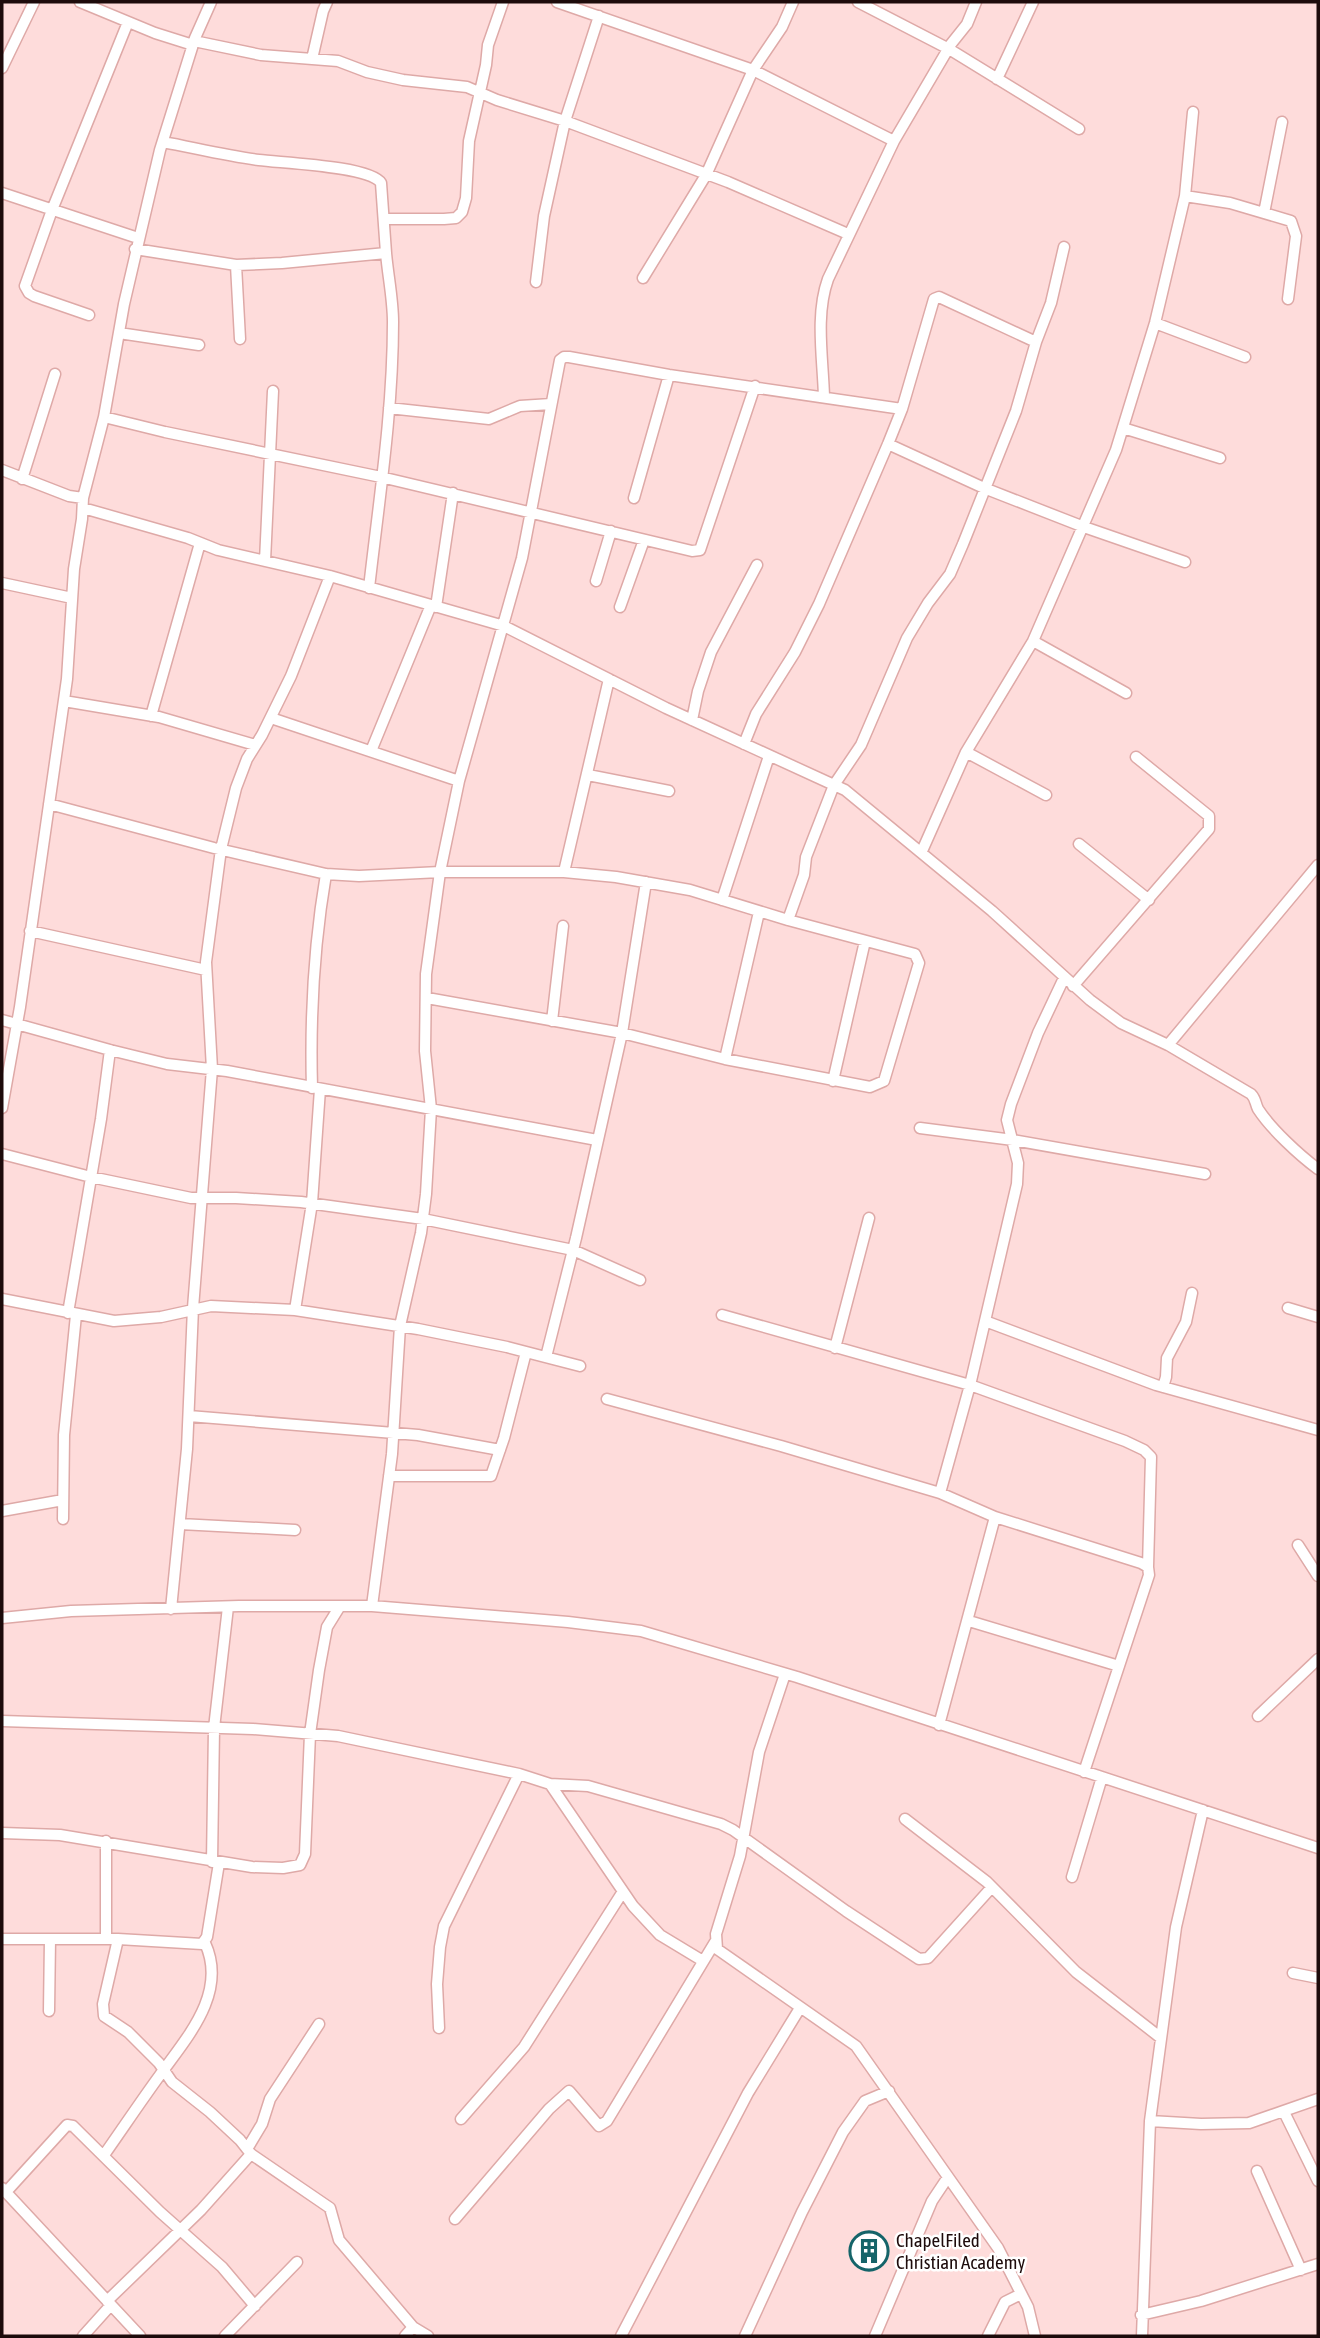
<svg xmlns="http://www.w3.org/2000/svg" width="1320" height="2338" viewBox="0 0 1320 2338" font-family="'Asap Condensed',sans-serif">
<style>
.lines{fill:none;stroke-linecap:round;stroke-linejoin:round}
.street-casing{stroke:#dea9a7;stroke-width:13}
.street{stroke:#fff;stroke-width:10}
.labels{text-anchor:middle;stroke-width:5;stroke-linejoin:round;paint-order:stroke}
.poi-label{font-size:19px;fill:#1d0b0b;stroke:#fff;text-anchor:start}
</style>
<rect width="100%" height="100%" fill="#fedcdb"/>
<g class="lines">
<g class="street-casing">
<path id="street" d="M80 2 155 33 193 45
M557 2 753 70 894 141
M858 2 949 49 1079 129
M194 41 261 55 338 61 367 72 403 80 467 87 497 100 565 121 728 182 848 234
M312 59 323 11 327 2
M2 68 34 2
M997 79 1033 2
M2 193 138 238
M1185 196 1230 203 1291 221 1296 236 1288 299
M1264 213 1282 122
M384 219H444L456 218 462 212 466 198 469 141 486 65 488 45 503 2
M135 249 236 265 282 263 386 253 381 183C370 166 282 163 259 160 227 156 195 148 163 142
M236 265 240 339
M643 278 706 175 753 70 782 27 793 2
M536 282 544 216 565 121 599 16
M89 315 34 296 29 293 25 286 52 210 128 22
M1155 323 1245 357
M119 333 199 345
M824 397C823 359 815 315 828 279L894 141 951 44 967 24 976 2
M389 408 489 419 520 406 551 404
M104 417 165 432 381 477 692 551 700 550 755 386
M1123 428 1220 458
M888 444 984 488 1084 527 1185 562
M2 470 69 496 83 498 104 417 124 304 160 150 195 38 211 2
M22 479 55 374
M634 498 669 375
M83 508 188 538 218 550 330 576 504 626 666 708 834 785 845 790 992 911 1090 1000 1121 1023 1168 1045 1251 1094C1256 1099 1255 1103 1258 1109 1271 1129 1299 1155 1318 1169
M265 561 273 391
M596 581 611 531
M2 583 72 598
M369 588C379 500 393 411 393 322 393 299 388 276 386 253
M436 607 453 493
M620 607 644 540
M1033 641 1126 693
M64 701 159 717 255 745
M151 716 200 543
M271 718 459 781
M692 720 698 691 711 652 757 565
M744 744 756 714 795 652 819 604 888 444 902 409 934 299 939 297 1036 342
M371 751 431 605
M966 752 1046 795
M588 775 669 791
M49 804 214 848 326 874 359 876 440 872H564L616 877 690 890 788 920 915 954 919 963 884 1081 870 1087 725 1059 622 1033 427 998
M1079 844 1149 900
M922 851 966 752 1033 641 1116 450 1155 323 1185 196 1193 112
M564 872 609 679
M722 900 769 756
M788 920 804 875 806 857 834 785 861 745 907 638 928 603 950 574 963 544 1016 411 1036 342 1051 303 1064 247
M30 931 206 970
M1073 986 1209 829V816L1136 757
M2 1020 110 1050 167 1064 227 1071 597 1140
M552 1021 563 926
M1168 1045 1318 865
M725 1059 759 912
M833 1081 865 941
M312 1088C310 1016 314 944 326 874
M2 1108 20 1007 67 679 74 569 82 519 83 498
M920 1128 1013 1140 1205 1174
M2 1154 91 1177 191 1198H236L301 1202 423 1219 573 1250 640 1280
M2 1299 114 1321 161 1317 211 1306 295 1310 418 1329 507 1347 580 1366
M1288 1308 1318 1317
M295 1310 312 1203 320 1089
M68 1313 101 1119 110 1050
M722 1315 970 1385 1125 1441 1144 1450 1151 1457 1148 1567
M985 1321 1156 1385 1318 1430
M835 1348 869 1218
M546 1357 576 1238 622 1033 646 882
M1163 1387 1166 1377 1167 1358 1186 1322 1192 1293
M607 1399 781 1446 940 1493 995 1517 939 1725
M189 1416 418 1435 500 1450
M389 1476H491L504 1438 526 1352
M940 1493 970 1385 1017 1184 1018 1163 1007 1120 1011 1104 1038 1033 1064 978
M2 1511 63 1500
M995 1517 1141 1563 1148 1567 1149 1575 1084 1772
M63 1519 64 1435 76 1315
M180 1524 295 1530
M1298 1545 1318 1576
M372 1606 392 1454 400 1326 421 1233 426 1194 431 1109 425 1051 426 974 440 872 459 781 522 558 560 360 564 357H569L669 375 902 409
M171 1609 187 1449 193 1308 212 1069 206 962 221 849 236 788 247 759 262 735 291 676 330 576
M2 1618 71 1611 239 1606H372L568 1622 641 1631 797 1677 1318 1848
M969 1621 1119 1666
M785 1674 759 1752 740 1856 716 1934 717 1949 856 2046 998 2248 1028 2307 1035 2336
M1258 1716 1318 1659
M2 1721 253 1729 338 1736 519 1774 550 1784 588 1786 721 1824 733 1830 846 1911 919 1959 928 1958 992 1887
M550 1784 633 1906 660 1935 703 1961
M905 1819 987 1882 1076 1972 1161 2038
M2 1833 60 1835 252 1867 283 1868 300 1865 305 1854 310 1734 319 1670 327 1627 340 1606
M212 1862 214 1728 228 1607
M1072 1877 1102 1777
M2 1939H118L202 1944 207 1937 219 1863
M106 1939V1841
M118 1939 103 2004 104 2016 128 2032 159 2063 172 2082 210 2112 240 2140 251 2154 330 2208 339 2240 413 2327 405 2336
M1293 1973 1318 1978
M49 2011 50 1939
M439 2028 437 1984 440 1947 444 1926 519 1774
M1284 2112 1318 2181
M461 2119 524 2047 622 1893
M1150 2121 1201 2124 1249 2123 1318 2099
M247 2149 262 2124 270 2099 319 2024
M104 2155C123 2128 141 2101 160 2075 187 2037 228 1993 205 1943
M1257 2171 1301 2270
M2 2188 140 2336
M6 2192 67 2125 73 2126 160 2212 222 2267 255 2306
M455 2219 549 2109 569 2091 599 2126 607 2121 715 1942
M107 2301 201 2210 251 2154
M1141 2315 1201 2301 1318 2264
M413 2327 428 2336
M83 2336 110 2306
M225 2336 297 2262
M621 2336 748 2093 800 2008
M745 2336 802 2212 843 2132 865 2101 889 2091
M875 2336 932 2201 948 2177
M988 2336 1005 2302 1021 2294
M1142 2336 1150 2121 1176 1927 1203 1810"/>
</g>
<use href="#street" class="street"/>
</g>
<defs>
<g id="building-ring" transform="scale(2.0125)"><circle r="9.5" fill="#fff" stroke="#156469" stroke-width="1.5"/><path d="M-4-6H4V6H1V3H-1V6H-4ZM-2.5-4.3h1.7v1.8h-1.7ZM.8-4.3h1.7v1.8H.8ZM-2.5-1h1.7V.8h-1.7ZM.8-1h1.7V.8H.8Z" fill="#156469"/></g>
</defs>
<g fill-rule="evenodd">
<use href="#building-ring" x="869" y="2251"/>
</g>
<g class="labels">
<g class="poi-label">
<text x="896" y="2247">ChapelFiled<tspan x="896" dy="22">Christian Academy</tspan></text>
</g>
</g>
<rect width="1320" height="2338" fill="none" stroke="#1d0b0b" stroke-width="7"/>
</svg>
